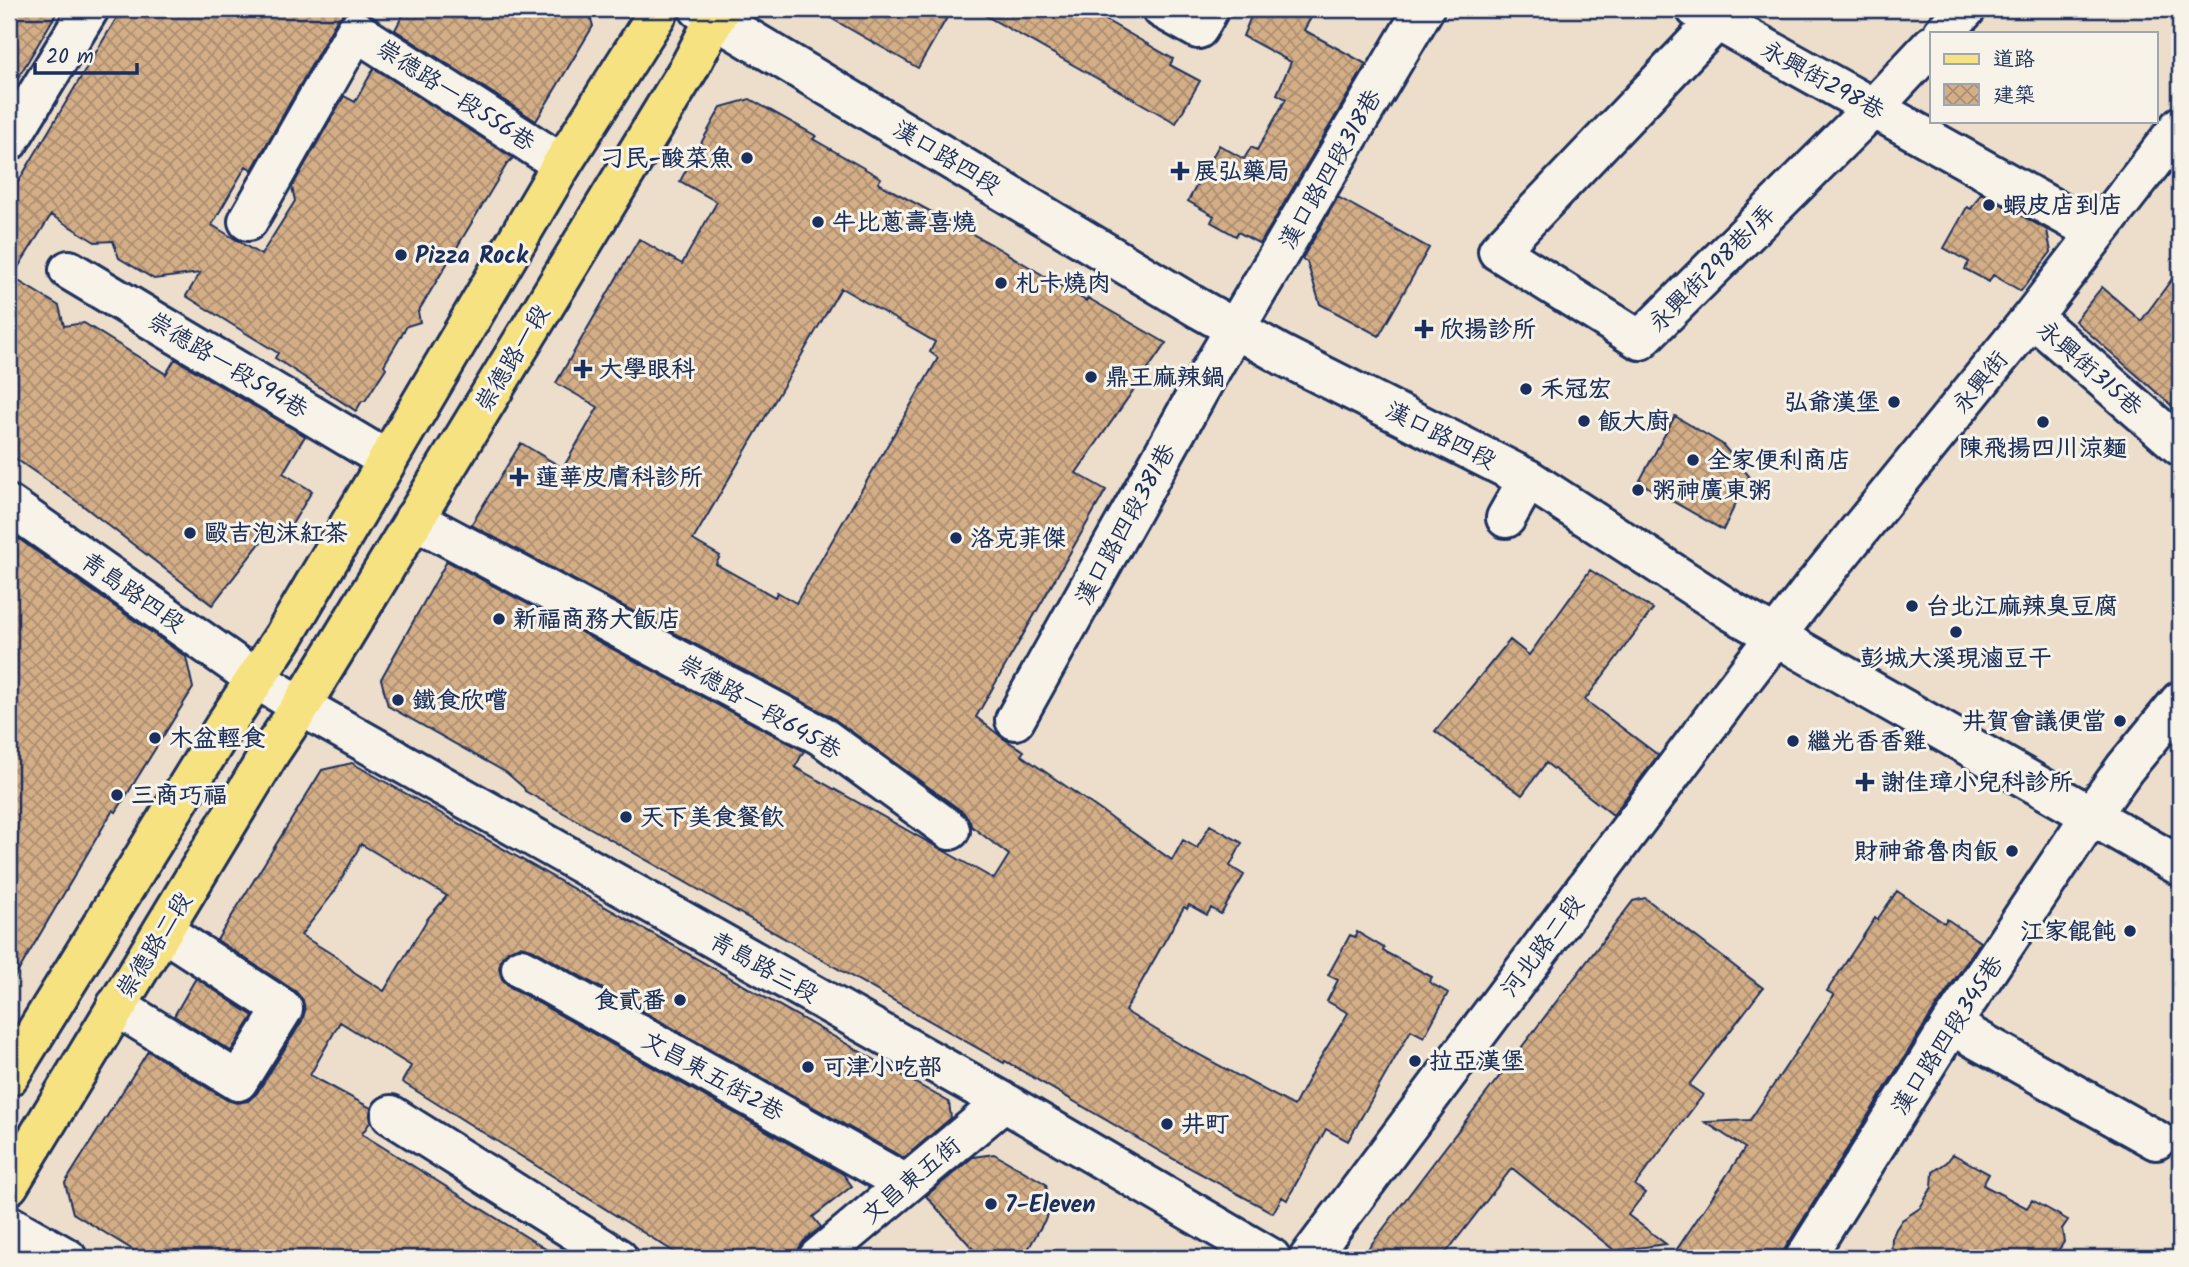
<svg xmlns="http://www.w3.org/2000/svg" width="2189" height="1267" viewBox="0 0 2189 1267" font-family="Kalam,'LXGW WenKai TC',sans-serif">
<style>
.building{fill:url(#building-cross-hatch);stroke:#1b2f5e;stroke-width:2;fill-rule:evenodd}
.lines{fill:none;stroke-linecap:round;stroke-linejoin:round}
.minor-casing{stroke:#1b2f5e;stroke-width:44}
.major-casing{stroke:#1b2f5e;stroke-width:44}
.minor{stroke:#f7f3e8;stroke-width:38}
.major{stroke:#f7e281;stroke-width:38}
.poi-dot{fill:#1b2f5e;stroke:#f7f3e8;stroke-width:2.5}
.labels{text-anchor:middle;stroke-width:6;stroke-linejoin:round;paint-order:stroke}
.street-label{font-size:24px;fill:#1b2f5e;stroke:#f7f3e8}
.poi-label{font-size:24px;font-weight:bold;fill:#1b2f5e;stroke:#f7f3e8;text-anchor:start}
</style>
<defs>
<pattern id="building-cross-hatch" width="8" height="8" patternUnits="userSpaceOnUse" patternTransform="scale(1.75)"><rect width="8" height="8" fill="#d4ae86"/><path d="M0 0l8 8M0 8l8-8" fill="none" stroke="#ab8e71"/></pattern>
</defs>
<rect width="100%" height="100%" fill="#ecdecb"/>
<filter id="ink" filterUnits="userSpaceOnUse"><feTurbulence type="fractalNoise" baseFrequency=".0143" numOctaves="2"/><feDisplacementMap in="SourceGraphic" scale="14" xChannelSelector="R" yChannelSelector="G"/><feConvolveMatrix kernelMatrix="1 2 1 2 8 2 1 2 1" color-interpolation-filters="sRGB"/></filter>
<g filter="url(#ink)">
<path class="building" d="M9 9H59L9 93Z
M122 9H350L337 20 252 170 246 166 212 225 261 255 295 201 292 187 344 96 355 102 374 68 513 158 507 164 418 312 420 322 407 326 384 365 386 368 365 401H362L356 411 275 358 278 353 186 296 200 273 154 279 119 258 113 241 95 242 51 215 12 277 59 306 64 326 84 323 166 374 175 359 305 436 283 473 312 491 288 531 275 524 212 605 82 505 9 454V197Z
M406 9H588L593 26 536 121 395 30Z
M815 9H952L918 68Z
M974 9H1064V17L1090 11 1173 59 1170 65 1200 81 1176 123Z
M1254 9H1316L1304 30 1366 64 1260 244 1238 232 1236 236 1211 222 1214 216 1188 201 1219 145 1244 159 1251 147 1257 150 1286 99 1277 94 1291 62 1243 36Z
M750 99 816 136 813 139 881 178 878 183 991 244 1086 301 1088 298 1166 343 1076 473 1106 490 976 717 1004 739 1024 751 1021 755 1172 860 1183 840 1197 848 1210 825 1242 843 1230 866 1244 875 1221 914 1211 908 1207 915 1189 905 1187 909 1184 907 1125 1011 1183 1046 1294 1106 1314 1068 1348 1013 1327 1001 1338 980 1328 975 1350 935 1355 937 1357 932 1384 948 1383 951 1432 977 1429 982 1448 993 1424 1037 1411 1030 1348 1141 1326 1129 1287 1200 1282 1197 1273 1213 1166 1155 1005 1061 1004 1063 539 799 525 791 524 788 507 773 388 706 381 679 447 561 804 751 795 767 994 879 1009 855 971 826 970 821 963 812 830 716 471 525 521 443 563 468 598 407 556 383 639 239 682 264 717 202 680 181 721 107ZM841 288 935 342 930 352 938 358 796 603 777 592 775 597 716 564 720 556 693 540Z
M1981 193 2047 230 2051 252 2021 291 1993 275 1989 282 1965 269 1969 262 1944 248 1967 207 1971 209Z
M1338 197 1429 248 1379 336 1320 304 1307 262 1302 259Z
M2180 268V413L2075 321 2102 287 2141 321Z
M1675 416 1722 444 1749 476 1723 530 1639 482Z
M9 532 186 657 193 688 116 812 113 810 9 987Z
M1590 570 1653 609 1585 700 1658 755 1613 815 1546 763 1522 795 1435 731 1510 640 1529 655Z
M352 763 949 1102 951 1118 904 1158 532 949 520 946 509 950 502 957 499 968 502 979 510 987 843 1174 852 1186 813 1217 821 1227 804 1241 798 1250 788 1258H684L402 1082 411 1066 340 1022 310 1075 371 1108V1121L362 1134 560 1258H146L73 1213 65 1183 148 1051 227 1100 237 1103 248 1101 257 1093 302 1021 305 1011 303 1000 295 991 217 940 322 770ZM361 844 447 896 428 918 384 991 354 972 340 959 301 935 335 891Z
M1897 891 1944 923 1947 919 1980 942 1932 1013 1779 1258H1671L1745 1148 1705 1122 1750 1120 1834 995 1827 991 1875 918 1877 920Z
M1645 898 1763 988 1689 1085 1703 1095 1635 1185 1645 1193 1628 1215 1666 1244 1615 1251 1512 1168 1442 1258H1361L1633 901Z
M196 978 253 1016 231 1051 174 1016Z
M994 1154 1046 1184 1050 1211 1023 1258H981L926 1196 973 1157Z
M1953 1154 1989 1174 1983 1185 2027 1208 2032 1200 2068 1220 2062 1229 2064 1242 2060 1248 2049 1258H1891L1892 1238 1896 1229 1902 1220 1920 1208 1932 1187 1933 1172 1947 1162Z"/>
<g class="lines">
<g class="minor-casing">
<path id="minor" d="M699 9 1198 308 1282 355 1528 479 1733 612 2180 866
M1162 9 1198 29 1209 9
M1696 9 2097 233
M1728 9 1498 251 1640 340 1873 108 1932 45
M1943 33 1966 9
M9 141 89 9
M248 221 356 31 562 164
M69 270 387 460
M2032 317 2180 446
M9 505 256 679 301 706 1004 1102 1271 1258
M1506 518 1528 479
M414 519 820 735 950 830
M1015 720 1206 378 1424 9
M521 968 906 1184
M116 1006 238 1081 283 1009 163 931
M1951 1025 2156 1140
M391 1115 618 1258
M9 1225 67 1258
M818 1258 1004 1102
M1309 1258 1729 697 1814 586 2032 317 2180 126
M1805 1258 1951 1025 2092 814 2125 768 2180 701"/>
</g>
<g class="major-casing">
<path id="major" d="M9 1076 227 722 284 636 562 164 660 9
M9 1185 271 751 301 706 689 68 720 9"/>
</g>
<use href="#minor" class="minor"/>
<use href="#major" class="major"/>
</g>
</g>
<g class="poi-dot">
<circle cx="747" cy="158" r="7"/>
<path d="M1176.5 160.5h7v7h7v7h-7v7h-7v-7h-7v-7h7z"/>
<circle cx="1989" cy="205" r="7"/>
<circle cx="818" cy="222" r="7"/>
<circle cx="401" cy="255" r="7"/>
<circle cx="1001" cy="283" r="7"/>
<path d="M1420.5 318.5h7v7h7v7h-7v7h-7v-7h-7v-7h7z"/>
<path d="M579.5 358.5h7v7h7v7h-7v7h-7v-7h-7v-7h7z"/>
<circle cx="1091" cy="377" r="7"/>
<circle cx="1526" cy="389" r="7"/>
<circle cx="1894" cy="402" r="7"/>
<circle cx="1584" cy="421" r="7"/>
<circle cx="2043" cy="422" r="7"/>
<circle cx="1693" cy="460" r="7"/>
<path d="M515.5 466.5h7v7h7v7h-7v7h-7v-7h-7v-7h7z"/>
<circle cx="1638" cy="490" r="7"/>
<circle cx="190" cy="533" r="7"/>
<circle cx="956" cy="538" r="7"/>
<circle cx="1912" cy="606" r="7"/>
<circle cx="499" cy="619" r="7"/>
<circle cx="1956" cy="632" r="7"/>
<circle cx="398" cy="700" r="7"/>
<circle cx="2120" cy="721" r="7"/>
<circle cx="155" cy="738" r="7"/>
<circle cx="1793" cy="741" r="7"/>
<path d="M1861.5 771.5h7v7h7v7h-7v7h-7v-7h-7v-7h7z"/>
<circle cx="117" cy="795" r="7"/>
<circle cx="626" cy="817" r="7"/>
<circle cx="2012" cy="851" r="7"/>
<circle cx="2130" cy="931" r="7"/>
<circle cx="680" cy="1000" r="7"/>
<circle cx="1415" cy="1061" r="7"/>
<circle cx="808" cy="1067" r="7"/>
<circle cx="1167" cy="1124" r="7"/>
<circle cx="991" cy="1204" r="7"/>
</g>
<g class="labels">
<g class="street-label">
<text transform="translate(1823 80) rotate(29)" y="8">永興街298巷</text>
<text transform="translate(456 95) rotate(33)" y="8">崇德路一段556巷</text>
<text transform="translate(947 157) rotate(31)" y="8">漢口路四段</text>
<text transform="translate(1330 169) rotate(-60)" y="8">漢口路四段318巷</text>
<text transform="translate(1712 268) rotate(-45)" y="8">永興街298巷1弄</text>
<text transform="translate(512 358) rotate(-59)" y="8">崇德路一段</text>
<text transform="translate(228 365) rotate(31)" y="8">崇德路一段594巷</text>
<text transform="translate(2090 368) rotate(41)" y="8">永興街315巷</text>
<text transform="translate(1980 382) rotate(-51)" y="8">永興街</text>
<text transform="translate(1441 435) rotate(27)" y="8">漢口路四段</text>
<text transform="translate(1125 524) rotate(-61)" y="8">漢口路四段381巷</text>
<text transform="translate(133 592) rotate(35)" y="8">青島路四段</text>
<text transform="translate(760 707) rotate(30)" y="8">崇德路一段645巷</text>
<text transform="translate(154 945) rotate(-58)" y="8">崇德路二段</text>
<text transform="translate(1542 946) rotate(-53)" y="8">河北路二段</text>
<text transform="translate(764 967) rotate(29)" y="8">青島路三段</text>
<text transform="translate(1947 1035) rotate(-57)" y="8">漢口路四段345巷</text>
<text transform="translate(713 1076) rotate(29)" y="8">文昌東五街2巷</text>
<text transform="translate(911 1180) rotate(-40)" y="8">文昌東五街</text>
</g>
<g class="poi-label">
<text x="733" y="166" text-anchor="end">刁民-酸菜魚</text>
<text x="1194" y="179">展弘藥局</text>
<text x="2003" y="213">蝦皮店到店</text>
<text x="832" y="230">牛比蔥壽喜燒</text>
<text x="415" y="263">Pizza Rock</text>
<text x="1015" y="291">札卡燒肉</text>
<text x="1440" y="337">欣揚診所</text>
<text x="599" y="377">大學眼科</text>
<text x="1105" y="385">鼎王麻辣鍋</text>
<text x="1540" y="397">禾冠宏</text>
<text x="1880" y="410" text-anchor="end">弘爺漢堡</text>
<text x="1598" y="429">飯大廚</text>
<text x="2043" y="456" text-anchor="middle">陳飛揚四川涼麵</text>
<text x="1707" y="468">全家便利商店</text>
<text x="535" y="485">蓮華皮膚科診所</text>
<text x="1652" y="498">粥神廣東粥</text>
<text x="204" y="541">毆吉泡沫紅茶</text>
<text x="970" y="546">洛克菲傑</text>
<text x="1926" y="614">台北江麻辣臭豆腐</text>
<text x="513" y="627">新福商務大飯店</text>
<text x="1956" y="666" text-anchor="middle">彭城大溪現滷豆干</text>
<text x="412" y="708">鐵食欣嚐</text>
<text x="2106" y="729" text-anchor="end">井賀會議便當</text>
<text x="169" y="746">木盆輕食</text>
<text x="1807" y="749">繼光香香雞</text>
<text x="1881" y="790">謝佳璋小兒科診所</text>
<text x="131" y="803">三商巧福</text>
<text x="640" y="825">天下美食餐飲</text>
<text x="1998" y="859" text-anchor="end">財神爺魯肉飯</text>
<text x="2116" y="939" text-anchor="end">江家餛飩</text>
<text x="666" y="1008" text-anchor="end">食貳番</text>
<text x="1429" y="1069">拉亞漢堡</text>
<text x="822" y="1075">可津小吃部</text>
<text x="1181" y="1132">井町</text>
<text x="1005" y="1212">7-Eleven</text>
</g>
</g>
<rect width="2189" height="1267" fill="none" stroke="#f7f3e8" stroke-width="35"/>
<rect x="18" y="18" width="2154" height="1232" fill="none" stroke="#1b2f5e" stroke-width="2.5" filter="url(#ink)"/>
<rect x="1930" y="32" width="228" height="91" fill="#f7f3e8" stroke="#9fa5b1" stroke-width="2"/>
<rect x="1944" y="54" width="35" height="10" fill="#f7e281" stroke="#9fa5b1" stroke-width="2"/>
<text x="1993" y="66" font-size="21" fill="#1b2f5e">道路</text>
<rect x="1944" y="84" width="35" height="21" fill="url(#building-cross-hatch)" stroke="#9fa5b1" stroke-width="2"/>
<text x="1993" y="102" font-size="21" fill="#1b2f5e">建築</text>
<path d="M35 63v10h102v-10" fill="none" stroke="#1b2f5e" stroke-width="3.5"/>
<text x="46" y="63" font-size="21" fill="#1b2f5e" stroke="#f7f3e8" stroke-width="5" paint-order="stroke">20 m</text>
</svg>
